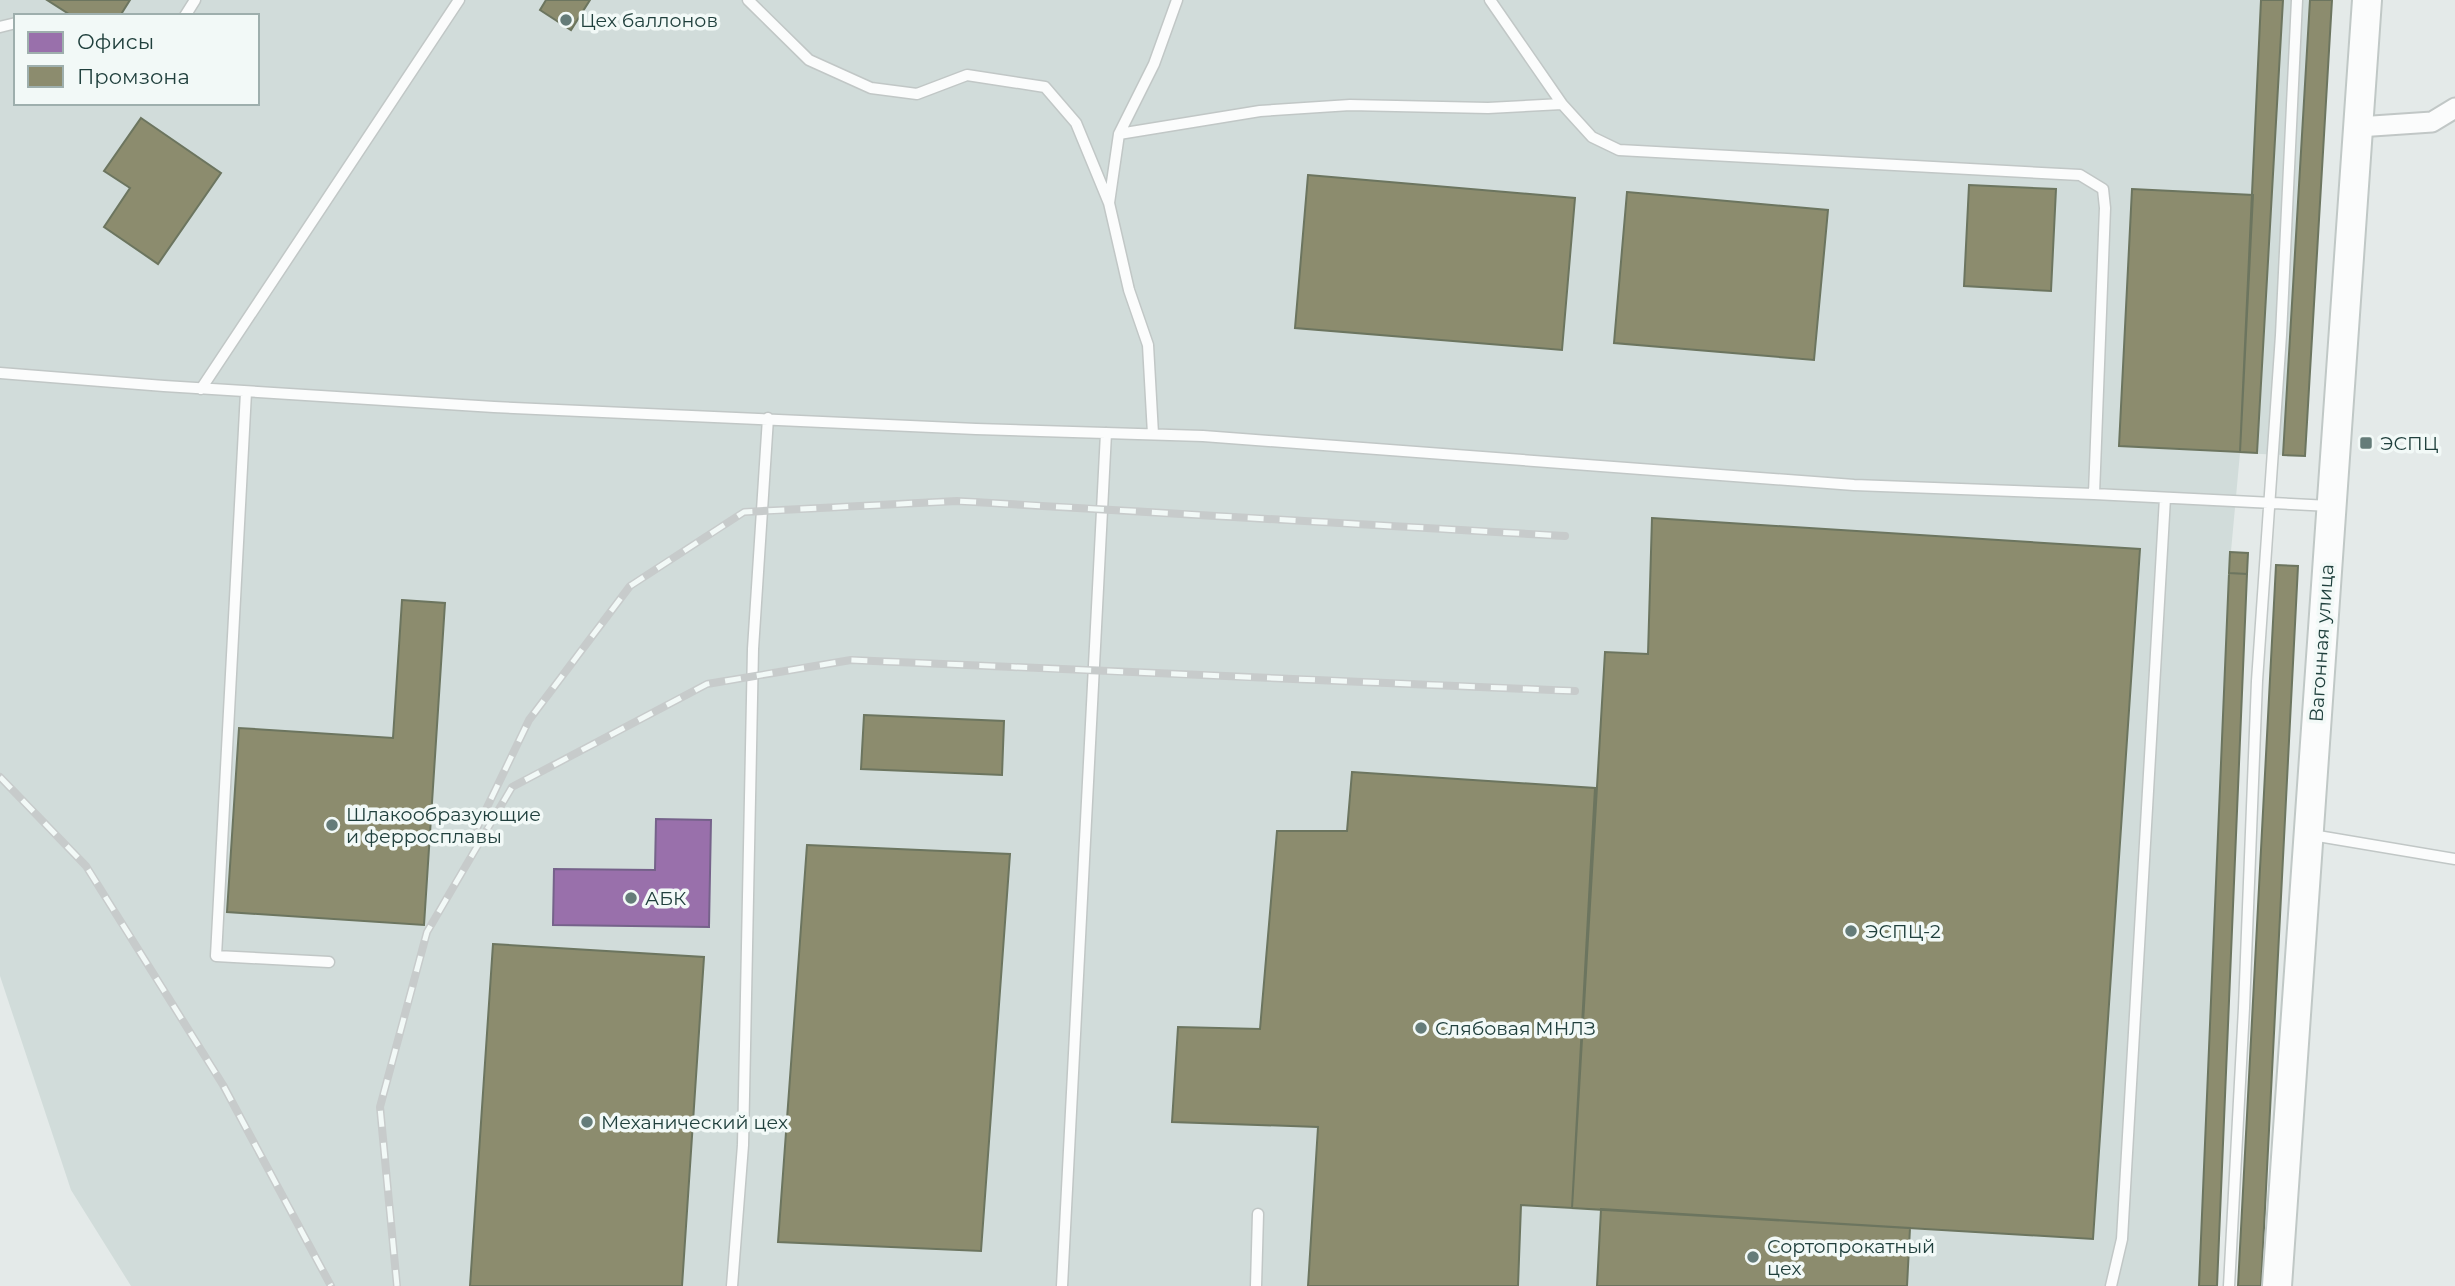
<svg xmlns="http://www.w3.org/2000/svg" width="2455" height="1286" viewBox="0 0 2455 1286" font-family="Montserrat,sans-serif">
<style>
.built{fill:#d1dcda;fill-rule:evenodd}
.offices{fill:#9970ab;stroke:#75628a;stroke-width:2}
.industry{fill:#8c8c6e;stroke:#6c755f;stroke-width:2}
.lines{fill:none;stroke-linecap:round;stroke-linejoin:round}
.lane-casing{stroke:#c1c7c6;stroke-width:13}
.street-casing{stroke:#c1c7c6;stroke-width:23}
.secondary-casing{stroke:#c0c8c6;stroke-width:32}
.lane{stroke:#fbfcfc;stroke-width:10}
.street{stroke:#fbfcfc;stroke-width:19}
.secondary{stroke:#fbfcfc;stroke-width:28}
.rail-casing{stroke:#c7cbcb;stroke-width:8}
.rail{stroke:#f2f9f7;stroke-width:5;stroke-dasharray:16;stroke-linecap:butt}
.poi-dot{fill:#657c79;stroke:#f2f9f7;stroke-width:2.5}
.labels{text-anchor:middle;stroke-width:7;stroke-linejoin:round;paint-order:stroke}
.poi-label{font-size:19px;fill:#20403d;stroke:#f2f9f7;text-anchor:start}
.street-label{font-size:19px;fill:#20403d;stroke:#f2f9f7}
</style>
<rect width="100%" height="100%" fill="#e4eae9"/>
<path class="built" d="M0 0H2332L2305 456 2240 453 2229 573 2199 1286H131L71 1190 0 976ZM16 16H257V103H16Z"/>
<path class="offices" d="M656 819 711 820 709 927 553 925 554 869 655 870Z"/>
<path class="industry" d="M47 0H130L120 16H72Z
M546 0H590L571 30 540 10Z
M2261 0H2283L2257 453 2240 452Z
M2310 0H2332L2305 456 2283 455Z
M141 118 221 173 158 264 104 227 130 188 104 171Z
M1308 175 1575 198 1562 350 1295 328Z
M1969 185 2056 189 2051 291 1964 286Z
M2132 189 2253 195 2240 452 2119 446Z
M1627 192 1828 210 1814 360 1614 343Z
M1652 518 2140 549 2093 1239 1572 1208 1605 652 1648 654Z
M2230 552 2248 553 2247 574 2229 573Z
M2276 565 2298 566 2261 1286H2238Z
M2229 573 2247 574 2217 1286H2199Z
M402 600 445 603 424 925 227 912 239 728 393 738Z
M864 715 1004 721 1002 775 861 769Z
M1352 772 1595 788 1572 1208 1521 1205 1518 1286H1308L1318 1127 1172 1122 1178 1027 1260 1029 1277 831H1347Z
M807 845 1010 854 981 1251 778 1242Z
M493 944 704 957 682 1286H470Z
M1601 1209 1910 1228 1907 1286H1597Z"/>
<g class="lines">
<g class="lane-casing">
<path id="lane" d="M748 0 809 60 871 88 917 94 967 75 1045 87 1076 123 1109 203
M1490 0 1562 104 1592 137 1619 150 2080 175 2103 189 2105 208 2094 494
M185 16 195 0
M0 27 16 23
M1119 134 1260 111 1350 105 1488 108 1562 104
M0 373 164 386 494 407 976 429 1203 436 1854 485 2094 494 2330 506
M201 389 459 0
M246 392 216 956 329 962
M1153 434 1148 345 1129 290 1109 203 1119 134 1154 64 1177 0
M2312 835 2455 859
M732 1286 743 1145 753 649 768 418
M1062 1286 1106 433
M1256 1286 1258 1214
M2111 1286 2122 1239 2165 498
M2229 1286 2244 1008 2257 681 2281 335 2297 0"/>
</g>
<g class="street-casing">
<path id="street" d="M2358 127 2432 122 2455 108"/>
</g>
<g class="secondary-casing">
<path id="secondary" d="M2277 1286 2367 0"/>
</g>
<use href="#lane" class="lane"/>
<use href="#street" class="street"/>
<use href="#secondary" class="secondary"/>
<g class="rail-casing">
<path id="rail" d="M0 777 86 866 223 1085 331 1286
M477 828 529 720 630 586 744 512 957 501 1565 536
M397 1286 380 1107 427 932 512 787 707 684 851 660 1575 691"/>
</g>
<use href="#rail" class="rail"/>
</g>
<g class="poi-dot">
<circle cx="566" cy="20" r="7"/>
<rect x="2359" y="436" width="14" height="14" rx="3.5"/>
<circle cx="332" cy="825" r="7"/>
<circle cx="631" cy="898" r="7"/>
<circle cx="1851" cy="931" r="7"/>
<circle cx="1421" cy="1028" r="7"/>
<circle cx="587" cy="1122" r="7"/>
<circle cx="1753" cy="1257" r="7"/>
</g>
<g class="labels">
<g class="poi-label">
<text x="580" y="27">Цех баллонов</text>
<text x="2380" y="450">ЭСПЦ</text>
<text x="346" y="821">Шлакообразующие<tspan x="346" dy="22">и ферросплавы</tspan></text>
<text x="645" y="905">АБК</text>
<text x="1865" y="938">ЭСПЦ-2</text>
<text x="1435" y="1035">Слябовая МНЛЗ</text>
<text x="601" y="1129">Механический цех</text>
<text x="1767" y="1253">Сортопрокатный<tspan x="1767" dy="22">цех</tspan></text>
</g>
<g class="street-label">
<text transform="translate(2321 643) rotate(-86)" y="7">Вагонная улица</text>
</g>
</g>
<rect x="14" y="14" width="245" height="91" fill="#f2f9f7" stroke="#9eafad" stroke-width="2"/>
<rect x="28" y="32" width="35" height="21" fill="#9970ab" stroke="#9eafad" stroke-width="2"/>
<text x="77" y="49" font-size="21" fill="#20403d">Офисы</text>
<rect x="28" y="66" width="35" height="21" fill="#8c8c6e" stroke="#9eafad" stroke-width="2"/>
<text x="77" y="84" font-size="21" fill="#20403d">Промзона</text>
</svg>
